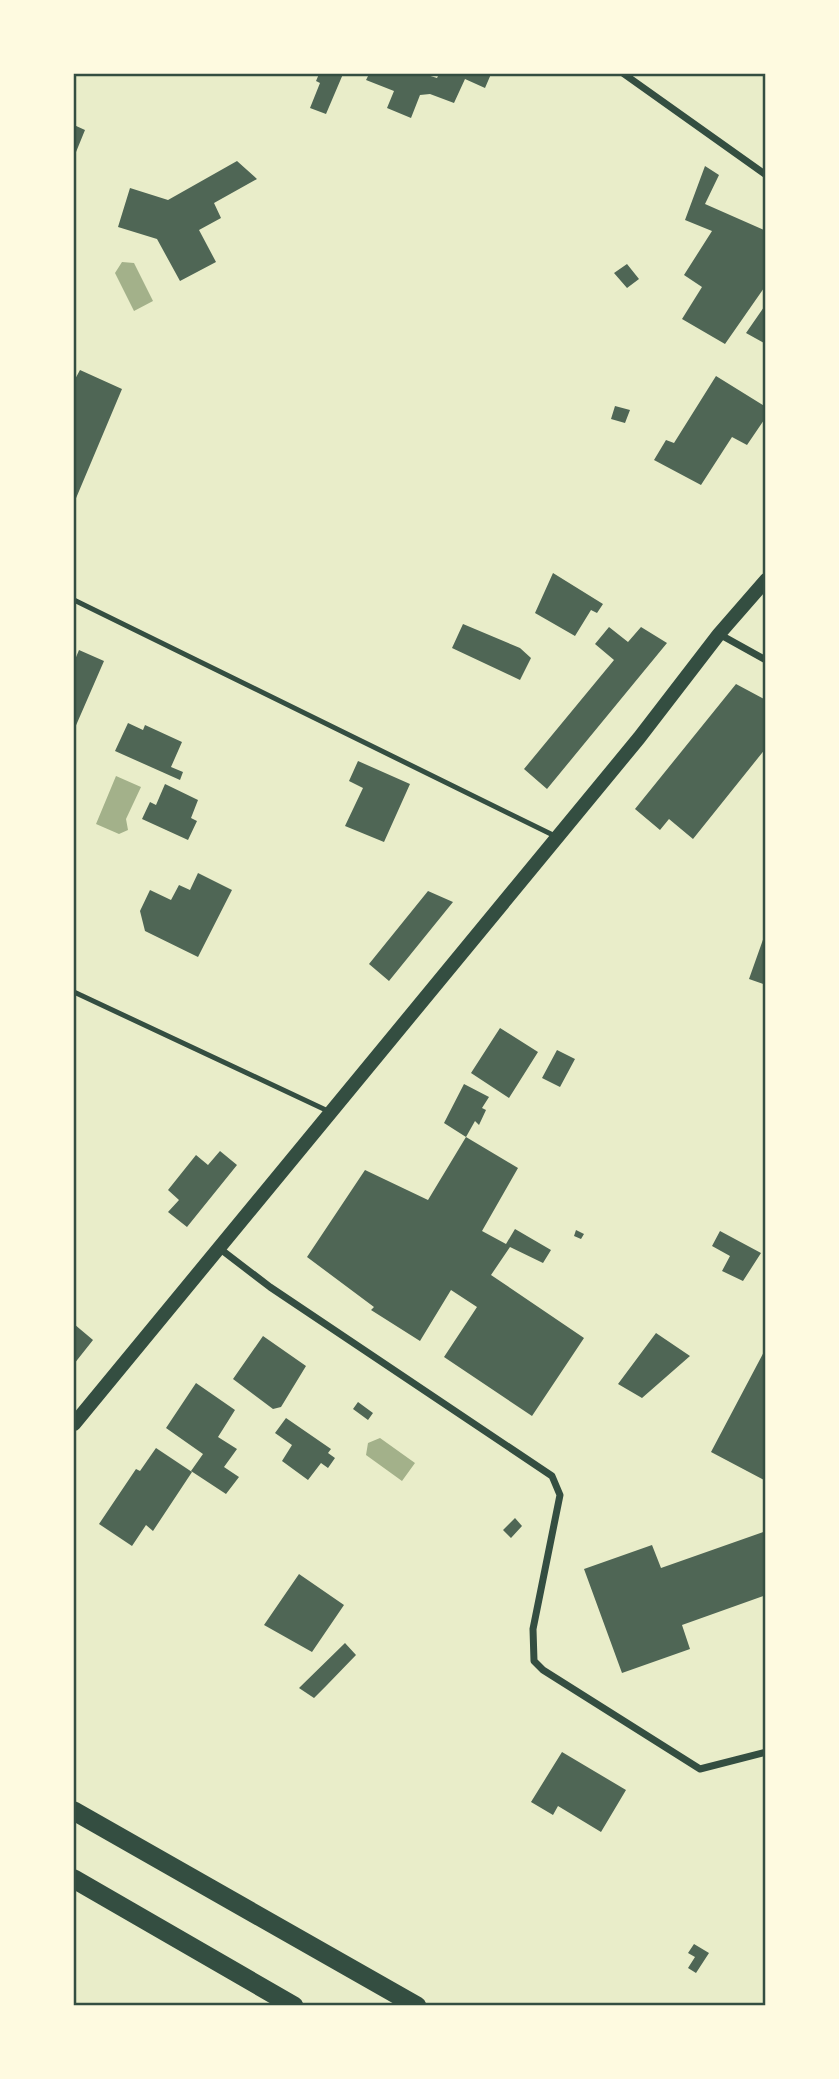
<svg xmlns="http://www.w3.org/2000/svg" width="839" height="2079" viewBox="0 0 839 2079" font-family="'Sofia Sans Condensed',sans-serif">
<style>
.water{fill:#a3b18a}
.building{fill:#4f6655}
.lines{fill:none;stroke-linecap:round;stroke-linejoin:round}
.service{stroke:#344e41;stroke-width:5}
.minor{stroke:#344e41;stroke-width:7}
.secondary{stroke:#344e41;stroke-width:14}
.trunk{stroke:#344e41;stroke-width:19}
.neatline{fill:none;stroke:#344e41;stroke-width:2.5}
</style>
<rect width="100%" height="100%" fill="#e9edc9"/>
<path class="water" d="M122 262 134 263 153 301 134 311 115 273Z
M116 776 141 787 126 819 128 830 119 834 96 824Z
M380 1438 415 1463 402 1481 366 1455 368 1443Z"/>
<path class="building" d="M319 74H343L326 114 310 108 320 83 316 81Z
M369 74H424L437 78 439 74H491L485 88 465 79 454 103 430 94 420 95 411 118 387 108 394 91 366 80Z
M74 125 85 130 74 157Z
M237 161 257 179 214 203 221 218 199 230 216 262 180 281 157 239 118 227 130 188 168 200Z
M705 166 719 175 705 204 766 231V285L725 344 682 319 702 287 684 275 712 231 685 220Z
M627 264 639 279 627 288 614 273Z
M766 304V344L746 333Z
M80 370 122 389 74 503V381Z
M716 376 766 407V417L747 445 732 437 701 485 654 460 666 440 674 443Z
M615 406 630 410 625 423 611 419Z
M553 573 603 604 597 613 591 610 575 636 535 613Z
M463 624 520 648 531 658 520 680 452 648Z
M609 627 628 642 641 627 667 643 547 789 524 769 614 660 595 644Z
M79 650 104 661 74 730V662Z
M736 684 766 700V748L693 839 669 819 660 830 635 809Z
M128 723 143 730 145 725 182 742 171 767 183 772 180 780 115 751Z
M358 761 410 784 384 842 345 826 363 788 349 781Z
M165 784 198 800 191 818 197 821 188 840 142 819 150 802 156 805Z
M198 873 232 890 198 957 145 931 140 911 150 890 171 900 179 885 190 890Z
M428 891 453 902 389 981 369 964Z
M765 934H766V985L749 979Z
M500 1028 538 1052 509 1098 471 1073Z
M557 1050 575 1059 560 1087 542 1078Z
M464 1084 489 1097 482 1108 486 1110 479 1125 475 1121 466 1137 444 1123Z
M466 1137 518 1168 482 1231 506 1244 515 1229 551 1250 543 1263 510 1247 491 1275 584 1338 532 1416 444 1357 477 1307 451 1290 420 1341 371 1310 374 1307 307 1257 365 1170 428 1200Z
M220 1151 237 1165 187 1227 168 1212 179 1200 168 1190 196 1155 208 1165Z
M576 1230 584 1234 581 1239 574 1236Z
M720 1231 761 1253 743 1281 722 1271 730 1256 712 1246Z
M74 1324 93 1340 74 1364Z
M656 1333 690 1356 642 1398 618 1384Z
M263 1336 306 1366 281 1407 273 1409 233 1379Z
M766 1348V1481L711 1452Z
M196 1383 235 1410 218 1437 237 1449 224 1467 239 1477 226 1494 191 1471 203 1454 166 1428Z
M358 1402 373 1413 368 1420 353 1409Z
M286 1418 331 1449 328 1453 335 1458 328 1468 321 1463 308 1480 282 1461 292 1445 275 1433Z
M156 1448 192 1472 153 1531 146 1525 132 1546 99 1524 136 1469 140 1471Z
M515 1518 522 1526 511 1538 503 1530Z
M766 1531V1595L682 1625 690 1649 622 1673 584 1569 652 1545 661 1568Z
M299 1574 344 1605 312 1652 264 1625Z
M345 1643 356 1655 327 1685 314 1698 299 1688Z
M562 1752 626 1790 601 1832 558 1806 553 1815 531 1802Z
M694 1944 709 1953 696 1973 688 1968 695 1957 688 1953Z"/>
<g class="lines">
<path class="service" d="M74 600 555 836
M74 992 328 1111"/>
<path class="minor" d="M624 74 766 175
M719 634 766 660
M219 1248 270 1287 552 1476 560 1495 533 1629 534 1661 543 1670 700 1769 766 1752"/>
<path class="secondary" d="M74 1424 639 738 719 634 766 580"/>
<path class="trunk" d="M74 1811 417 2006
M74 1879 294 2006"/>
</g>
<rect width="839" height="2079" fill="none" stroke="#fefae0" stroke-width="150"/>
<rect x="75" y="75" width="689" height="1929" class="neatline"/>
</svg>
